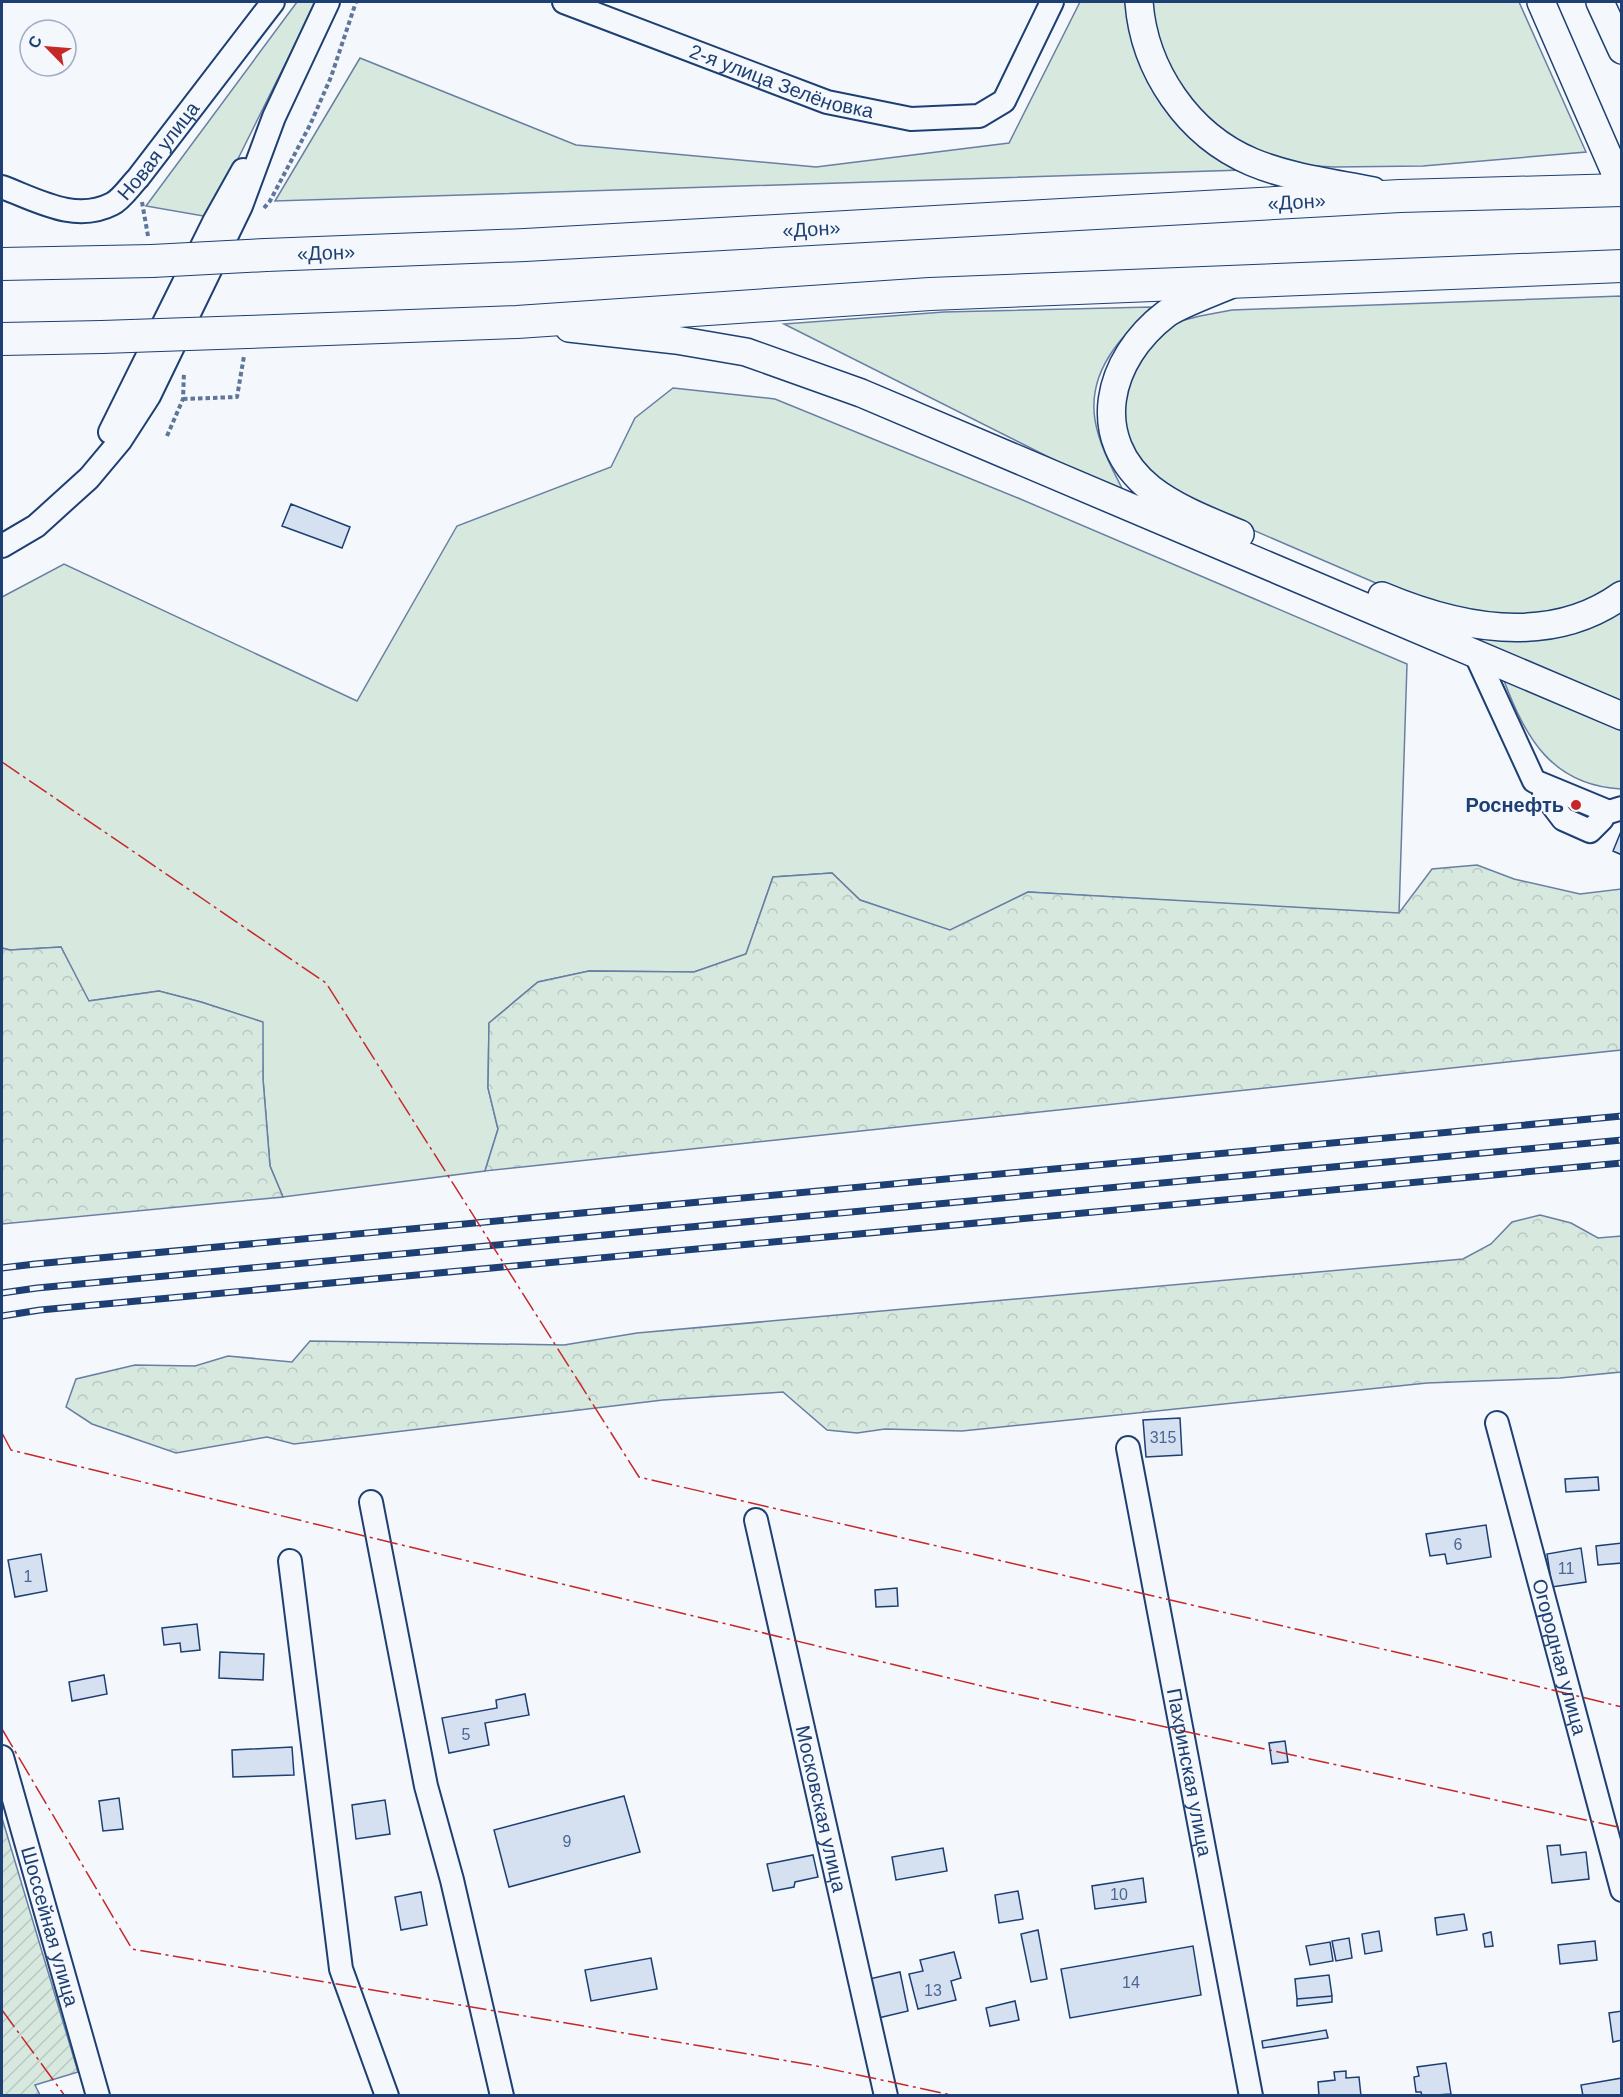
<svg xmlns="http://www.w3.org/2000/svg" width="1623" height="2097" viewBox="0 0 1623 2097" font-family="Helvetica,sans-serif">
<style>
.grass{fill:#d7e8df;stroke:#687fa3;stroke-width:1.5}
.forest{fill:url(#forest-crowns);stroke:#687fa3;stroke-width:1.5}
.garden{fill:url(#garden-furrows);stroke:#687fa3;stroke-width:1.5}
.building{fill:#d5e0f0;stroke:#1d3f73;stroke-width:1.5}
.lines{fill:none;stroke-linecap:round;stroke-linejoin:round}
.minor-casing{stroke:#1d3f73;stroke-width:26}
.major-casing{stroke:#1d3f73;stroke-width:30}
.highway-casing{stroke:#1d3f73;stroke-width:34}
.path{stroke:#5e769c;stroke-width:4;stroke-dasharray:4.5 3;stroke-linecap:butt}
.minor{stroke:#f4f7fb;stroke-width:22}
.major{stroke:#f4f7fb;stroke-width:27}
.highway{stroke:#f4f7fb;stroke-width:32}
.rail-casing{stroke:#1d3f73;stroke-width:7}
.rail{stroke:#f4f7fb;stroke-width:4.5;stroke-dasharray:14;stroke-linecap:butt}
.highway-bridge-casing{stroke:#1d3f73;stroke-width:34;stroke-linecap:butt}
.highway-bridge{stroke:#f4f7fb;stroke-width:32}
.power{stroke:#c62828;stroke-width:1.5;stroke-dasharray:21 4.5 3 4.5;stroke-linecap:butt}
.poi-dot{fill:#c62828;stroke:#f4f7fb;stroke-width:2}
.labels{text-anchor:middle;stroke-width:4.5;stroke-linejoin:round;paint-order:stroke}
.number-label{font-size:16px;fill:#4b6792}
.street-label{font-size:20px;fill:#1d3f73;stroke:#f4f7fb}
.poi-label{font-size:20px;font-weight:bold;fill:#1d3f73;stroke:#f4f7fb;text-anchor:end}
</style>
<defs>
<pattern id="forest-crowns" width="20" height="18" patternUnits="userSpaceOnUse" patternTransform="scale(1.5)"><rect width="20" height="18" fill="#d7e8df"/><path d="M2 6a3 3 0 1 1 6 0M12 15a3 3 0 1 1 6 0" fill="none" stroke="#b8c8c3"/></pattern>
<pattern id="garden-furrows" width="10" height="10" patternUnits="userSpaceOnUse" patternTransform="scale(1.5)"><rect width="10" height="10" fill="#d7e8df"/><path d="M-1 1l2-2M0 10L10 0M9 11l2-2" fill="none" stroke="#b8c8c3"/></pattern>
</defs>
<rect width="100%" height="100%" fill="#f4f7fb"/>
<path class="grass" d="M297 2H316L209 217 146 206Z
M1080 2H1129V16L1242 170 275 201 360 58 576 145 816 167 1009 143Z
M1149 2H1519L1586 152 1423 166 1334 167 1295 165 1242 148 1200 115 1165 68Z
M1621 296V584L1605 595 1550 615 1473 614 1378 584 1181 499 1129 451 1119 409 1131 365 1169 324 1200 316 1232 310Z
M1151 307C1139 321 1124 334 1114 349 1075 403 1100 445 1126 496L784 324 944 312Z
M673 388 775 399 1018 498 1407 664 1399 914 1028 892 950 931 860 900 832 873 773 877 746 954 694 972 589 971 538 982 489 1023 488 1088 498 1129 485 1171 283 1197 270 1166 263 1079 262 1022 201 1002 159 991 88 1001 61 947 10 950 2 948V597L64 564 357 701 457 526 611 467 635 418Z
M1621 610V703L1468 636 1529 641 1583 628Z
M1503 678 1621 728V789C1551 785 1525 737 1503 678Z"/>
<path class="forest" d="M1477 865 1514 879 1580 894 1621 889V1050L485 1171 498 1129 488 1088 489 1023 538 982 589 971 694 972 746 954 773 877 832 873 860 900 950 930 1028 892 1399 913 1432 869Z
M61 947 89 1001 159 991 201 1002 263 1022V1079L270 1166 283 1197 2 1224V948L10 950Z
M1540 1215 1571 1223 1598 1238 1621 1236V1372L1560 1378 1427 1383 962 1431 885 1429 857 1433 827 1430 783 1392 663 1400 294 1444 267 1437 176 1453 92 1424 66 1407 76 1379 135 1365 195 1366 228 1356 292 1362 310 1341 564 1345 637 1333 1463 1259 1491 1244 1512 1222Z"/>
<path class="garden" d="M2 1818 78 2072 35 2085 40 2095H2Z"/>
<path class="building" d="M291 504 350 527 342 548 282 526Z
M1622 829V855L1613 851Z
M1180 1418 1182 1455 1146 1457 1143 1420Z
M1598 1477 1599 1490 1566 1492 1565 1479Z
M1486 1525 1491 1557 1447 1564 1445 1554 1430 1556 1426 1534Z
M1622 1543V1563L1598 1565 1596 1546Z
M1581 1548 1586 1582 1552 1587 1547 1554Z
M41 1554 47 1591 15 1597 8 1560Z
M897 1588 898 1606 876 1607 875 1590Z
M197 1624 200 1650 181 1652 180 1643 164 1645 162 1628Z
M220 1652 264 1654 263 1680 219 1678Z
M104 1675 107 1694 72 1701 69 1682Z
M525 1694 529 1715 485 1723 489 1745 449 1753 442 1718 497 1708 496 1700Z
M1285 1741 1288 1762 1272 1764 1269 1743Z
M292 1747 294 1775 233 1777 232 1750Z
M624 1796 640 1852 509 1887 494 1830Z
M119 1798 123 1829 103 1831 99 1801Z
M385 1800 390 1834 356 1839 352 1805Z
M1560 1845 1561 1855 1586 1852 1589 1879 1552 1883 1547 1846Z
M943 1848 947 1871 896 1880 892 1857Z
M813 1855 818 1877 795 1882 794 1887 773 1891 767 1864Z
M1143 1878 1146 1902 1095 1909 1092 1886Z
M1018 1891 1023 1919 999 1923 995 1895Z
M421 1892 427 1925 401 1930 395 1897Z
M1464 1914 1467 1930 1437 1935 1435 1918Z
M1038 1930 1047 1979 1031 1982 1021 1934Z
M1379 1931 1382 1951 1365 1954 1362 1934Z
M1491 1932 1493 1946 1485 1947 1483 1934Z
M1349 1938 1352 1958 1336 1961 1332 1941Z
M1595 1941 1597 1960 1560 1964 1558 1945Z
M1330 1942 1333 1961 1310 1965 1306 1946Z
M1193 1946 1201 1995 1070 2018 1061 1969Z
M954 1952 961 1978 951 1981 956 2000 918 2009 909 1974 923 1971 920 1960Z
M651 1958 657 1989 591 2001 585 1970Z
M900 1972 908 2011 874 2019 865 1980Z
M1329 1975 1332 1996 1297 1999 1295 1979Z
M1332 1996V2002L1297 2006V1999Z
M1015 2001 1019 2020 990 2026 986 2008Z
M1622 2011V2040L1613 2042 1609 2013Z
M1326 2030 1328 2038 1263 2048 1262 2041Z
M1446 2063 1451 2094 1422 2096 1421 2092H1416L1414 2077 1419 2076 1417 2067Z
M1346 2071V2078L1359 2077 1361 2096H1319L1318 2082 1335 2080 1334 2072Z
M1622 2078V2096H1583L1581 2085Z"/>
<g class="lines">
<g class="minor-casing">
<g id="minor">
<path id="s1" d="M564 2 827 102 911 119 979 116 1004 101 1052 2"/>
<path id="s2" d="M2 187C37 200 75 223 112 204 122 199 130 186 138 178L273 2"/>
<path d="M110 432 215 220 243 170"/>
<path d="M2 546 36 526 89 478 120 441 149 396 241 206 274 117 328 2"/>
<path d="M1476 655 1534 781 1609 812 1622 808"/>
<path d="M1544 794 1563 819 1590 831 1602 819"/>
<path id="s3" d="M1497 1423 1622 1890"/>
<path id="s4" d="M1128 1448 1251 2096"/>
<path d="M371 1502 426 1786 452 1880 502 2096"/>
<path id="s5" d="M756 1520 886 2096"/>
<path d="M290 1561 341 1969 387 2096"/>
<path id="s6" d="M2 1757 98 2096"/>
</g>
</g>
<g class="major-casing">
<path id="major" d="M1139 2C1144 70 1188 135 1252 162 1290 178 1333 183 1373 191
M1541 2 1622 188
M1600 2 1622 50
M1232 284C1214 292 1180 304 1166 314 1107 359 1087 438 1151 489 1177 509 1209 521 1240 534
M569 328 676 340 746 352 861 393 1622 716
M1382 596C1458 628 1550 647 1622 595"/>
</g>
<g class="highway-casing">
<g id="highway">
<path id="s7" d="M266 255 525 245 1400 196 1622 190"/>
<path d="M2 264 152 261"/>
<path d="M247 332 517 322 930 294 1622 266"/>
<path d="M2 339 102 337"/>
</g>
</g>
<path class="path" d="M142 202 148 236
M264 208 270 201 310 125 331 77 356 2
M183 399 237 397 244 356
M167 436 183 399 184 372"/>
<use href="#minor" class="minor"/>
<use href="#major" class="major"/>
<use href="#highway" class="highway"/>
<g class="rail-casing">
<path id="rail" d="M2 1268 35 1264 1622 1116
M2 1293 37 1288 1622 1140
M2 1316 40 1310 1622 1163"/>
</g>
<use href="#rail" class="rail"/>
<g class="highway-bridge-casing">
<path id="highway-bridge" d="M152 261 266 255
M102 337 247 332"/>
</g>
<use href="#highway-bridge" class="highway-bridge"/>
<path class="power" d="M2 762 326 983 639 1477 1434 1661 1622 1707
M2 1433 11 1450 998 1690 1622 1828
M2 1729 132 1949 812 2065 956 2096
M2 2010 65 2096"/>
</g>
<circle class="poi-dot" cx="1576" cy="805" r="6"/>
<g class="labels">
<g class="number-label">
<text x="1163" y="1443">315</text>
<text x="1458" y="1550">6</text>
<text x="1566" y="1574">11</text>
<text x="28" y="1582">1</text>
<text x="466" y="1740">5</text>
<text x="567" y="1847">9</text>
<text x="1119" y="1900">10</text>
<text x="1131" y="1988">14</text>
<text x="933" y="1996">13</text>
</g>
<g class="street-label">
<text dy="7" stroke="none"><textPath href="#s1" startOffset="232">2-я улица Зелёновка</textPath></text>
<text dy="7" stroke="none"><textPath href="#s2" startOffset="186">Новая улица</textPath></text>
<text dy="7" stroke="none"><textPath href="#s7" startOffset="1032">«Дон»</textPath></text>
<text dy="7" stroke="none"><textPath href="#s7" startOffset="546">«Дон»</textPath></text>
<text dy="7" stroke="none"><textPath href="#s7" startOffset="60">«Дон»</textPath></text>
<text dy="7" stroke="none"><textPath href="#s3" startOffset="242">Огородная улица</textPath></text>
<text dy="7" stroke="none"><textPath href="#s4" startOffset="330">Пахринская улица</textPath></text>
<text dy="7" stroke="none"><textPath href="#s5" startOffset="296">Московская улица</textPath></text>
<text dy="7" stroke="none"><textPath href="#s6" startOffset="176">Шоссейная улица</textPath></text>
</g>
<g class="poi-label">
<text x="1564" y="812">Роснефть</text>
</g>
</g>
<rect width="1623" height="2097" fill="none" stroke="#1d3f73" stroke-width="6"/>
<g transform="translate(48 48) rotate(295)"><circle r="28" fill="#f4f7fb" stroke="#9eadc5" stroke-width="1.5"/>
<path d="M0-4.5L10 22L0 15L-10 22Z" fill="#c62828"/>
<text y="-9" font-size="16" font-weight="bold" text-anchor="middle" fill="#1d3f73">С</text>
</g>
</svg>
